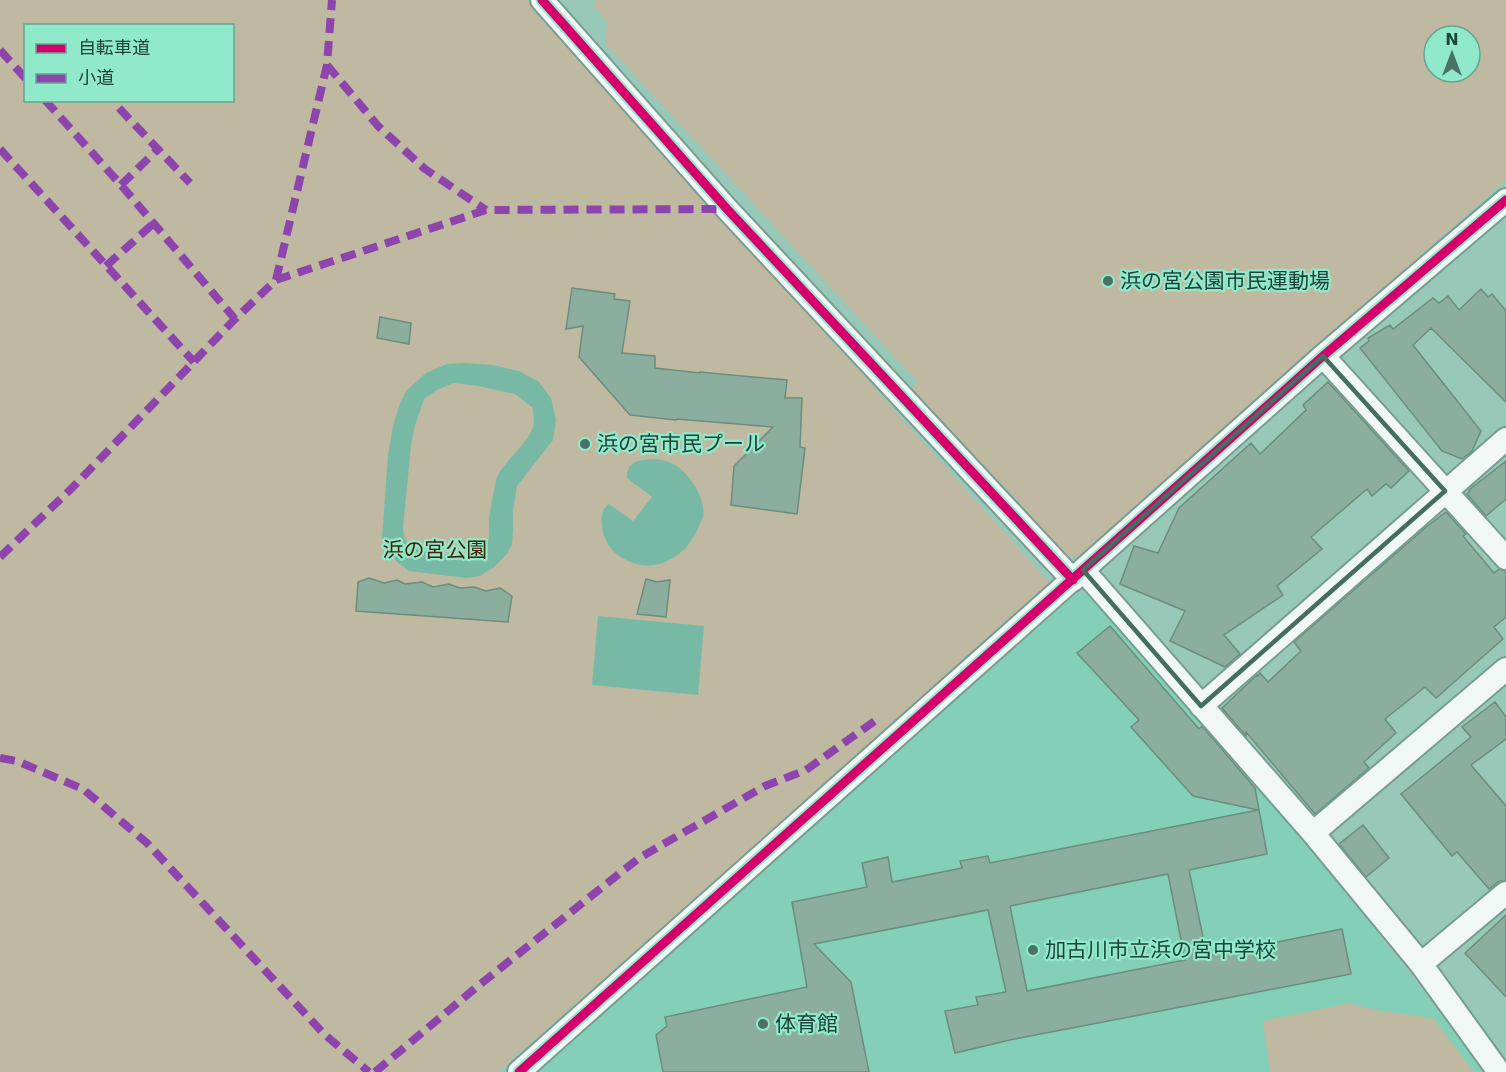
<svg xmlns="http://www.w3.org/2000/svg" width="1506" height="1072" viewBox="0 0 1506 1072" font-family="'DejaVu Sans','Noto Sans JP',sans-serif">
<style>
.built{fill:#83cfb7}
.green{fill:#c0b9a1;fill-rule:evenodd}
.water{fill:#77b9a4;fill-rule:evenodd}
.building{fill:#8cae9e;stroke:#6b8d7d;stroke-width:1.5;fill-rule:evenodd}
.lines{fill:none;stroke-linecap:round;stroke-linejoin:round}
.street-casing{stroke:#769d91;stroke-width:26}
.street{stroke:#f0f7f4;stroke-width:22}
.quiet{stroke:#8e44ad;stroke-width:8;stroke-dasharray:15 8;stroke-linecap:butt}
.cycleway-casing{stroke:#91e9cc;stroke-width:13}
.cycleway{stroke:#d6006c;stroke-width:9}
.marked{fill:none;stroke:#456d60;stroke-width:4.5;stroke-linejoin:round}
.poi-dot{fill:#497265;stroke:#91e9cc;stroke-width:2}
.labels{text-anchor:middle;stroke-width:4.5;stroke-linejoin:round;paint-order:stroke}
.poi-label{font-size:21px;fill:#1e4338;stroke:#91e9cc;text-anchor:start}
.park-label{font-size:21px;fill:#472208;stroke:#91e9cc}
</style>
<rect width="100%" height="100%" fill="#98c8b8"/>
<path class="built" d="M1077 593 1091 596 1295 829 1486 1072H538Z"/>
<path class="green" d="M0 0H527L1052 586 498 1072H0ZM26 26H232V100H26Z
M596 0H1506V180L1081 556 1065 559 909 391 918 382 605 43 607 22 593 5ZM1434 36H1470V72H1434Z
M1349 1003 1376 1010 1433 1018 1474 1072H1270L1263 1021Z"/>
<path class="water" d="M464 363 493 365 519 371 539 382 551 398 556 420 553 440 517 486 513 510V530L512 545 506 555 493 568 480 576 466 578 409 571 397 562 382 538 388 455 393 426 400 403 407 390 426 373 447 364ZM453 383 478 386 515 394 533 408C533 413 534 418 534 423 531 442 506 458 497 477 495 483 490 511 489 519 488 537 493 538 480 554 461 554 418 558 406 541 404 538 404 532 403 528L411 445 415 425 424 399 437 390Z
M656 459C661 460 668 461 673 464 680 467 686 474 690 479 698 489 705 504 703 517 702 520 700 523 699 526 688 555 657 576 626 560 616 555 609 548 605 538 602 531 600 518 603 511 603 510 608 504 609 504L633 521 652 497 627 478C627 459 641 460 656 459Z
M598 616 704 626 698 695 592 685Z"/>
<path class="building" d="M572 288 615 294 614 299 630 301 622 353 655 356V368L700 373V372L787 380 785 398H802L800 447 805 448 797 514 731 505 734 466 773 427 677 419 676 420 630 415 579 357 583 326 566 329Z
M1481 289 1488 297 1492 294 1506 311V402L1431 328 1413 345 1481 431 1472 451 1462 459 1442 451 1360 348 1369 341 1368 338 1390 325 1393 329 1433 298 1439 303 1448 296 1459 310Z
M380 317 411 323 409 344 377 338Z
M1328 382 1409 471 1391 488 1386 484 1372 496 1367 489 1311 537 1322 549 1277 586 1283 595 1224 635 1240 654 1225 667 1170 641 1185 611 1120 584 1134 546 1158 553 1179 508 1251 443 1260 454 1306 410 1303 405Z
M1506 461V499L1486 516 1467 494 1470 491 1469 490Z
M1446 512 1466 534 1463 536 1494 573 1499 569 1506 571V617L1494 627 1503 639 1436 698 1425 687 1385 719 1396 733 1364 762 1369 768 1315 814 1246 732V736L1222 708 1257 675 1258 676 1260 673 1268 682 1301 651 1294 642 1425 528Z
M369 578 384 583 397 580 405 584 422 582 433 587 449 584 460 588 474 587 486 591 500 588 512 596 508 622 356 611 358 582Z
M646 579 657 582 670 580 666 617 637 614Z
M1110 626 1199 729 1202 726 1255 788 1267 854 1189 870 1207 956 1342 929 1351 974 1010 1040 955 1053 945 1011 978 1005 976 997 1006 992 988 910 814 944 851 982 869 1072H663L656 1035 667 1026 665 1017 807 987 792 902 867 887 862 863 888 857 892 882 962 868 960 861 988 856 990 863 1258 810 1193 796 1131 727 1139 720 1077 653ZM1168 874 1185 960 1027 991 1010 906Z
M1495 702 1506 717V739L1471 765 1506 806V880L1498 882 1489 889 1457 852 1452 856 1401 794 1471 737 1462 727Z
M1363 825 1389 858 1366 877 1339 844Z
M1506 915V997L1465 953Z"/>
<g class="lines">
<g class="street-casing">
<path id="street" d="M542 0 727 209 1073 580
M1323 356 1506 558
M1083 570 1313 833 1421 964 1499 1072
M1201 706 1506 439
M1313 833 1506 669
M1421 964 1506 893
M519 1072 1323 356 1506 200"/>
</g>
<use href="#street" class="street"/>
<path class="quiet" d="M0 50 26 79
M327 65 378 126 425 169 486 210
M45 100 121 185 235 319
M119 108 190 183
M0 149 194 362
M121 185 158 149
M106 266 153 224
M276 280 327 65 332 0
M0 557 72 488 235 319 276 280 486 210 727 209
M0 758 17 761 83 789 147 843 324 1034 369 1072
M375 1072 478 986 639 858 765 786 806 770 876 720"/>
<g class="cycleway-casing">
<path id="cycleway" d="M542 0 727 209 1073 580
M519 1072 1323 356 1506 200"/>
</g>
<use href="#cycleway" class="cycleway"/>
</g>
<path class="marked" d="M1323 356 1445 491 1201 706 1083 570Z"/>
<g class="poi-dot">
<circle cx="1108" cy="281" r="6"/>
<circle cx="585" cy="444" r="6"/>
<circle cx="1033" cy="950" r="6"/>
<circle cx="763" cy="1024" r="6"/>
</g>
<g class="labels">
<g class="poi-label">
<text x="1120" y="288">浜の宮公園市民運動場</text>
<text x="597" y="451">浜の宮市民プール</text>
<text x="1045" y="957">加古川市立浜の宮中学校</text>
<text x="775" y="1031">体育館</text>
</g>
<g class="park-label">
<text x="435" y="557">浜の宮公園</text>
</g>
</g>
<rect x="24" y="24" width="210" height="78" fill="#91e9cc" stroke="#63a791" stroke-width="1.5"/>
<rect x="36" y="44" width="30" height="9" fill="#d6006c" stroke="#63a791" stroke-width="1.5"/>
<text x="78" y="54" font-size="18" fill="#1e4338">自転車道</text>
<rect x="36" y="74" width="30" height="9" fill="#8e44ad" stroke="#63a791" stroke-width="1.5"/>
<text x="78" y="84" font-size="18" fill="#1e4338">小道</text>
<g transform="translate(1452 54)"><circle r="28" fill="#91e9cc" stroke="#63a791" stroke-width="1.5"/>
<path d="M0-4.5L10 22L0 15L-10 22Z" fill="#497265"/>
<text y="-9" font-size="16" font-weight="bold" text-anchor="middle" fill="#1e4338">N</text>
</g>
</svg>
